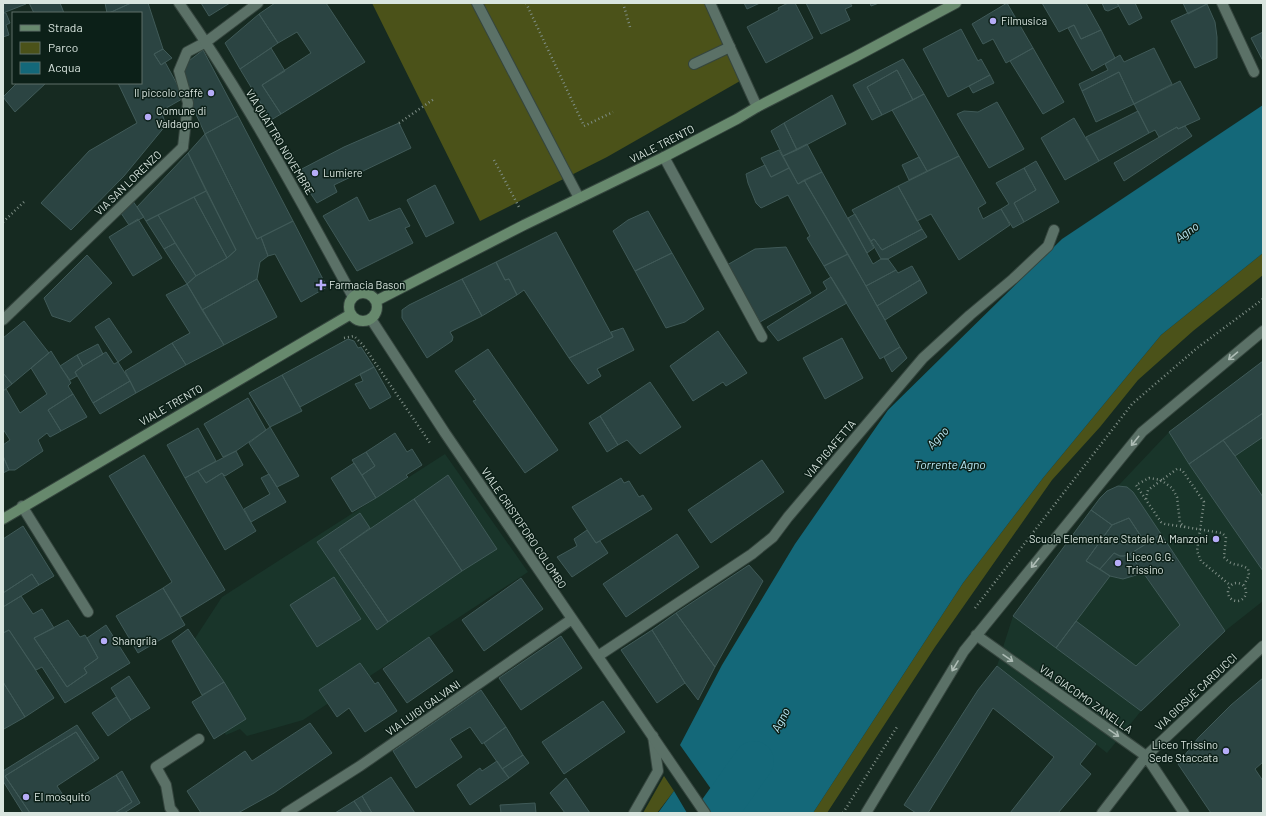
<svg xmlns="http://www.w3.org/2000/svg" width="1266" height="816" viewBox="0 0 1266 816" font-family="Barlow,sans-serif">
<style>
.built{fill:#19352a}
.green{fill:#4b5219}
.water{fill:#146879}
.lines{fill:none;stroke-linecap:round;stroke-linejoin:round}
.river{stroke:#146879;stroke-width:40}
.building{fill:#2b4442;stroke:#405a58}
.service-casing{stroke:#35453e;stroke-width:12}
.pedestrian-casing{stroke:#35453e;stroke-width:12}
.minor-casing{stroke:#35453e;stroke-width:12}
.tertiary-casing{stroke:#35453e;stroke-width:12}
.secondary-casing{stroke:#35453e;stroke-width:12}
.path{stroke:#7f8f87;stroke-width:2.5;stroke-dasharray:1 3;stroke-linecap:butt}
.service{stroke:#5b7167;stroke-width:10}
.pedestrian{stroke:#5b7167;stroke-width:10}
.minor{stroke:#5b7167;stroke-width:10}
.tertiary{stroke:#5b7167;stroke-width:10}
.secondary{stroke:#67896d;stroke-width:10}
.oneway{stroke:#adbcb5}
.poi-dot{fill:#b6acf8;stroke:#0c2018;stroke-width:1.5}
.labels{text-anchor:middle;stroke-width:3;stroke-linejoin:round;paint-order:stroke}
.poi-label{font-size:11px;fill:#d9e5df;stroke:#0c2018;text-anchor:start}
.street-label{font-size:11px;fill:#d9e5df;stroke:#0c2018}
.water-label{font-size:12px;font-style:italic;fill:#bdecf8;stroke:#0c2018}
</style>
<rect width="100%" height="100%" fill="#162a21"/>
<path class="built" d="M1263 361V601L1225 631 1141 711 1107 753 997 666 1013 616 1100 498 1107 491 1118 486 1169 432Z
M445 454 528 572 303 720 247 736 240 729 226 735 203 700 215 692 188 649 222 597Z"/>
<path class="green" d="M372 3H705L740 81 607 157 480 221Z
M1263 253V275L1193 331 1138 380 1100 427 1052 480 935 647 827 813H813L963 583 1043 478 1161 335Z
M664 776 674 791 657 813H643Z"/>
<path class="water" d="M1263 105V253L1161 335 1043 478 963 583 813 813H728L680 745 722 665 795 544 888 410 1062 239Z
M674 791 687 813H658Z"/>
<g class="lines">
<path class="river" d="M717 813 754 761"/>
</g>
<path class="building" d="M3 3H26V4L3 13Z
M29 3H60L64 13H34Z
M105 3H131L109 13H107Z
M131 3H148L163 49 154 54 161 65 165 62 183 95 182 99 161 111 166 125 124 176 71 230 41 203 89 151 137 123 118 83H141V13H109Z
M201 3H230L209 16Z
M275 3H326L365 62 281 114 262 85 311 53 297 32 278 43 259 14Z
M744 3H760L747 9Z
M788 3H795L813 38 766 63 747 27 779 10 778 8Z
M806 3H850L852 6 845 9 850 20 821 34Z
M870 3H879L871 6Z
M1007 3 1033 48 1006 63 993 39 983 44 972 24Z
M1042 3H1086L1101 30 1081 39 1074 25 1059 32Z
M1102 3H1117L1119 6 1108 11 1105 10Z
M1117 3H1135L1142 18 1129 25Z
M1183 3H1207V4L1188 14Z
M1207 4 1215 22 1217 37V58L1195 68 1171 21Z
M3 13H6L10 23 6 25 9 35 3 37Z
M259 14 278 43 240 69 225 43Z
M1074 25 1081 39 1101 30 1115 58 1092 71 1068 28Z
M961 29 978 61 981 59 990 75 948 97 923 49Z
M1263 32V61L1251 38Z
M271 48 285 71 262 85 281 114 271 120 240 69Z
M1033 48 1064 102 1043 114 1010 61Z
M1154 48 1172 84 1134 104 1119 72 1082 91 1079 84 1108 70 1105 64 1120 55 1124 62Z
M163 49 172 58 161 65 154 54Z
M203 50 238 116 205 134 190 101 194 99 181 67Z
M903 59 924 94 913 100 897 70 867 87 882 115 872 120 853 85Z
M897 70 913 100 882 115 867 87Z
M1119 72 1134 104 1096 122 1082 91Z
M990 75 994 83 973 93 969 86Z
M1180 81 1200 119 1178 129 1177 127 1159 137 1155 130 1149 133 1134 104Z
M17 83H46L15 112 3 97Z
M924 94 959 156 927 171 892 110Z
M832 95 846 124 797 150 784 123Z
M997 102 1024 149 989 168 957 114 964 111 978 112Z
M1138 111 1149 133 1099 161 1086 137Z
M238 116 293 221 257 239 205 134Z
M1074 118 1099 161 1065 180 1041 138Z
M399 123 411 148 334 185 337 192 317 203 296 172 344 147Z
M784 123 797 150 783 156 771 131Z
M1185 126 1192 136 1124 181 1114 163 1177 127 1178 129Z
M205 134 257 239 261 237 268 256 260 262 257 279 202 310 187 284 196 276 227 258 236 250 188 153Z
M807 144 822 172 798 184 783 156Z
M779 150 789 168 771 177 761 158Z
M188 153 206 191 146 221 137 207Z
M959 156 986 203 978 208 983 219 1001 209 1010 225 959 260 931 214 917 221 898 186Z
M919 157 927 171 909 180 902 165Z
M1036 161 1059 202 1024 222 1014 203 1036 190 1024 168Z
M765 165 771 177 789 168 798 184 804 180 848 254 824 266 807 238 810 236 788 195 761 208 756 203 748 183 746 174Z
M1024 168 1036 190 1014 203 1024 222 1013 228 1001 209 1009 204 996 183Z
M822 172 873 264 881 259H888L896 270 866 286 804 180Z
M435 185 454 223 426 237 407 200Z
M898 186 922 229 882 250 874 239 871 241 852 210Z
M206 191 236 250 227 258 194 197Z
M130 197 144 217 129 225 119 210Z
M194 197 227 258 196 276 158 215Z
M357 197 369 221 400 208 410 226 405 228 413 243 357 271 323 216Z
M648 211 672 253 635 271 613 231 628 220Z
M855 214 874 248 867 253 848 218Z
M158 215 175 243 164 249 146 221Z
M138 219 162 258 133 276 109 237Z
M293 221 327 287 301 302 275 254 268 256 261 237Z
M922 229 927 237 888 259H881L871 241 874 239 882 250Z
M556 232 613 337 569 358 524 290 517 295 509 279 505 280 496 262Z
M175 243 196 276 187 284 164 249Z
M786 247 811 293 760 322 727 265 755 249Z
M672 253 704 309 685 322 666 328 635 271Z
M848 254 900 347 880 359 824 266Z
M87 255 112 283 70 322 52 316 44 298Z
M496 262 505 280 509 279 517 295 482 316 462 279Z
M912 266 920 280 877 306 866 286 896 270 898 273Z
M831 277 847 303 778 341 767 327 827 289 823 282Z
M257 279 277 317 224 345 202 310Z
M462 279 482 316 450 332 453 337 452 341 427 358 402 318V310L409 305Z
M920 280 927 293 885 320 877 306Z
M187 284 224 345 186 365 172 343 190 333 166 295Z
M109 318 132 352 118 362 95 327Z
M24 321 49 353 12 384 3 373V338Z
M623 328 634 350 597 369 601 376 588 384 569 358 613 337 611 332Z
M718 331 747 373 726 386 723 382 693 401 670 366Z
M842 338 863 378 825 399 803 358Z
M348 339 354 341 358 348 361 347 374 367 300 407 282 375Z
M172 343 186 365 136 393 125 371Z
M98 344 103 354 83 366 77 355Z
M900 347 907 358 892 372 884 357Z
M488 349 558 450 525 473 473 401 476 400 455 371Z
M51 351 71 383 68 386 73 394 48 410 61 431 50 437 47 433 38 440 43 451 15 470H9L3 456V445L10 440 3 429V391L6 389 20 413 47 394 31 368Z
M106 352 114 364 118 362 130 381 93 403 75 372 83 366Z
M77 355 83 366 75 372 77 376 70 380 60 366Z
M1263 361V413L1189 464 1169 432Z
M374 367 391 397 370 409 355 384 363 381 360 374Z
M3 373 12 384 3 391Z
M282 375 302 411 270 427 249 393Z
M130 381 136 393 100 414 93 403Z
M650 382 681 427 640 454 627 440 618 445 600 416Z
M73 394 87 417 61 431 48 410Z
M248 398 266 430 236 451 223 457 204 424Z
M1263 413V437L1235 456 1223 440Z
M600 416 618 445 607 452 589 423Z
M270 427 299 476 277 487 249 443Z
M198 428 216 461 185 478 167 445Z
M395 433 407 452 412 449 422 465 406 475 408 477 376 498 362 475 375 466 366 452Z
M1223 440 1235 456 1263 497V571L1189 464Z
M236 451 243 465 225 476 222 473 206 483 198 471Z
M366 452 375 466 362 475 352 460Z
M144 455 225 590 181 617 163 588 172 582 109 476Z
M3 456 9 470 3 473Z
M762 460 784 492 711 543 688 510Z
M354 463 376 498 352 512 331 478Z
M198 471 206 483 222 473 256 531 225 550 185 478Z
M269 474 286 502 251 522 244 509 270 494 261 478Z
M448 475 497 549 462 571 414 499Z
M621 478 624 483 629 481 639 497 643 495 652 509 596 543 572 507Z
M1118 486 1127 487 1133 492 1161 534 1146 544 1129 518 1112 525 1091 510 1100 498 1107 491Z
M414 499 462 571 388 622 339 550Z
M1091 510 1112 525 1086 561 1110 576 1056 648 1013 616Z
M360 513 370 528 339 550 388 622 377 630 317 542Z
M1129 518 1146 544 1130 554 1124 556H1120L1114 553 1100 569 1086 561 1112 525Z
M23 526 54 576 39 585 32 574 3 593V539Z
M587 530 596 543 600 541 608 553 572 577 557 557 577 546 574 539Z
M677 534 699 567 626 617 603 584Z
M1161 534 1225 631 1141 711 1056 648 1076 621 1136 666 1180 625 1130 554Z
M1114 553 1120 556H1124L1130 554 1143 573 1123 579 1110 576 1100 569Z
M749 565 763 581 715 667 676 613Z
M32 574 39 585 3 607V593Z
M334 577 361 619 317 647 290 605Z
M521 578 543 609 484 651 462 620Z
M163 588 185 625 138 653 116 616Z
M21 596 33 614 42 609 54 628 34 638 67 687 87 673 84 668 98 658 87 638 106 625 130 663 65 703 42 667 36 670 9 630 3 633V607Z
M676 613 715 667 698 700 685 683 652 630Z
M68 620 80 637 85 635 98 658 84 668 87 673 67 687 34 638Z
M188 629 224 682 202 695 172 641Z
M9 630 54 698 25 717 3 682V633Z
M652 630 685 683 657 703 621 650Z
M561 636 582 668 521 710 499 678Z
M429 637 453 671 407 703 383 669Z
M360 663 375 684 378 682 397 711 365 732 349 708 337 717 319 690Z
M997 666 1096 744 1080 764 1091 774 1058 813H1010L1054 757 993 708 928 813H916L904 805 978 690Z
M129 676 150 708 131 720 111 688Z
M1263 678V762L1255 769 1263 781V813H1211L1178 764 1198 738 1231 705Z
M3 682 25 717 4 729 3 728Z
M224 682 246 719 214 739 192 702Z
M481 690 506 727 482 744 470 727 450 739 462 757 416 788 393 751Z
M116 697 131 720 108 736 92 713Z
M603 701 625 732 564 774 542 742Z
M310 723 332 753 274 793 238 813H201L187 791 245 751 252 761Z
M77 725 99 758 95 761 76 732 5 776 30 813H23L3 781V771Z
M506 727 523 755 502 769 484 743Z
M76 732 95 761 57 786 69 804 116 775 132 802 115 813H30L5 776Z
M523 755 529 763 509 778 502 769Z
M497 761 509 778 470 805 457 785 480 768 482 771Z
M122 771 140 803 124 813H115L132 802 116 775Z
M391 777 415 813H372L362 796Z
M566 778 590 813H565L550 793Z
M362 796 372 813H362L354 801Z
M354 801 362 813H335Z
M535 803 536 813H501L500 805Z"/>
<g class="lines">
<g class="service-casing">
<path id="service" d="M694 64 730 47
M664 157 762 337
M22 506 88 612
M174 813 170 808 166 785 156 767 199 739
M634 813 658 771 653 736"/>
</g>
<g class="pedestrian-casing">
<path id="pedestrian" d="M477 3 579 198
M183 147 188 103 179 71 187 52 206 42
M1146 756 1263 646"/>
</g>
<g class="minor-casing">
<path id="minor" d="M179 3C244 96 299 197 353 297
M710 3 757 107
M1222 3 1254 72
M206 42 258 3
M3 320 183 147
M976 635 1146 756 1184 813
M598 656 752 554 773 537 788 517 923 358 970 315 1013 279 1048 246 1054 230
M866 813 964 651 1142 432 1263 331
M1102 813 1146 756"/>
</g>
<g class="tertiary-casing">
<path id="tertiary" d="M371 319 445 433 705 813
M286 813 360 766 572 619"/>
</g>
<g class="secondary-casing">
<path id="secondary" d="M349 307a14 14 0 1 1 28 0a14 14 0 1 1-28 0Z
M376 301 524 225 664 157 737 119 757 107 855 57 956 3
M3 519 351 314"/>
</g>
<path class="path" d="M526 3 584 126 613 112
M623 3 630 27
M399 123 434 99
M494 160 520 209
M3 222 24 202
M344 338 354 336 363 345 430 443
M1146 499 1148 490 1177 469 1182 470 1204 502 1197 551 1201 561 1230 585
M1185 527 1165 524 1161 522 1136 485 1149 478 1161 480 1172 488 1177 497 1180 523 1185 527 1222 533 1226 537 1224 557C1233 568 1239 562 1248 569L1249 575 1244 585
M1228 592a9 9 0 1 1 18 0a9 9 0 1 1-18 0Z
M975 608 1132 404 1197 348 1263 299
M843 813 897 727"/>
<use href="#service" class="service"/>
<use href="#pedestrian" class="pedestrian"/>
<use href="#minor" class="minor"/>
<use href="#tertiary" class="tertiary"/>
<use href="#secondary" class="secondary"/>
</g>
<defs><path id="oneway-shaft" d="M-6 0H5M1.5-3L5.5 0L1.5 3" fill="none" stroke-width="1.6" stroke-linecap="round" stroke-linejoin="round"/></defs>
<g class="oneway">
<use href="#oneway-shaft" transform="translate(1233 356) rotate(140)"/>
<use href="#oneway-shaft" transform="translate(1135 441) rotate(129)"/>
<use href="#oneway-shaft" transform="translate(1035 563) rotate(129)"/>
<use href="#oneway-shaft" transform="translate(1008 658) rotate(35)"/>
<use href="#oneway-shaft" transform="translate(955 666) rotate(121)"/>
<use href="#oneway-shaft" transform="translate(1114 733) rotate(35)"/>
</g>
<g class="poi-dot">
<circle cx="993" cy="21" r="4"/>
<circle cx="211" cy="93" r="4"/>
<circle cx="148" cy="117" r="4"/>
<circle cx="315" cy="173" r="4"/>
<path d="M319 279h4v4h4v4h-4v4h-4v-4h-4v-4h4z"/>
<circle cx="1216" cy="539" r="4"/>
<circle cx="1118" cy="563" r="4"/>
<circle cx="104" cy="641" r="4"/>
<circle cx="1226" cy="751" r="4"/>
<circle cx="26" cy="797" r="4"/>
</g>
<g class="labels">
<g class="poi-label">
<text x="1001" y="25">Filmusica</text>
<text x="203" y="97" text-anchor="end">Il piccolo caffè</text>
<text x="156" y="115">Comune di<tspan x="156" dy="13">Valdagno</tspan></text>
<text x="323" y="177">Lumiere</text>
<text x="329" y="289">Farmacia Bason</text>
<text x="1208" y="543" text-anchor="end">Scuola Elementare Statale A. Manzoni</text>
<text x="1126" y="561">Liceo G.G.<tspan x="1126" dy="13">Trissino</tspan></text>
<text x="112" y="645">Shangrila</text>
<text x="1218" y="749" text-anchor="end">Liceo Trissino<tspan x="1218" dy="13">Sede Staccata</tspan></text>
<text x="34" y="801">El mosquito</text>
</g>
<g class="street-label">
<text transform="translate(280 142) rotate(59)" y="4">VIA QUATTRO NOVEMBRE</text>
<text transform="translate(662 144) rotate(-27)" y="4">VIALE TRENTO</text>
<text transform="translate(128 183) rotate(-44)" y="4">VIA SAN LORENZO</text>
<text transform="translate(171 405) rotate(-30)" y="4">VIALE TRENTO</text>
<text transform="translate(830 449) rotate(-50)" y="4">VIA PIGAFETTA</text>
<text transform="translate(524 528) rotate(56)" y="4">VIALE CRISTOFORO COLOMBO</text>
<text transform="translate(1196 692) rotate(-43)" y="4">VIA GIOSUÈ CARDUCCI</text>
<text transform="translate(1086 699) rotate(35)" y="4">VIA GIACOMO ZANELLA</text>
<text transform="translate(423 708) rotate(-35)" y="4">VIA LUIGI GALVANI</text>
</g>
<g class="water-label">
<text transform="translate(1187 232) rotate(-34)" y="4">Agno</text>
<text transform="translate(938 438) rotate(-47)" y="4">Agno</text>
<text x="950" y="469">Torrente Agno</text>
<text transform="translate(781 720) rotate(-62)" y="4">Agno</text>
</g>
</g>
<rect width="1266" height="816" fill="none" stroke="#d9e5df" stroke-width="8"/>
<rect x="12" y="12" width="130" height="72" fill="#0c2018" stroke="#5e6f68"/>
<rect x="20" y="25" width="20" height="6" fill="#67896d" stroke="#5e6f68"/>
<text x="48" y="32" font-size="12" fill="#d9e5df">Strada</text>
<rect x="20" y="42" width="20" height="12" fill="#4b5219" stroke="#5e6f68"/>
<text x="48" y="52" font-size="12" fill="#d9e5df">Parco</text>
<rect x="20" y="62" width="20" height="12" fill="#146879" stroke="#5e6f68"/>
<text x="48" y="72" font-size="12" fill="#d9e5df">Acqua</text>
</svg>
